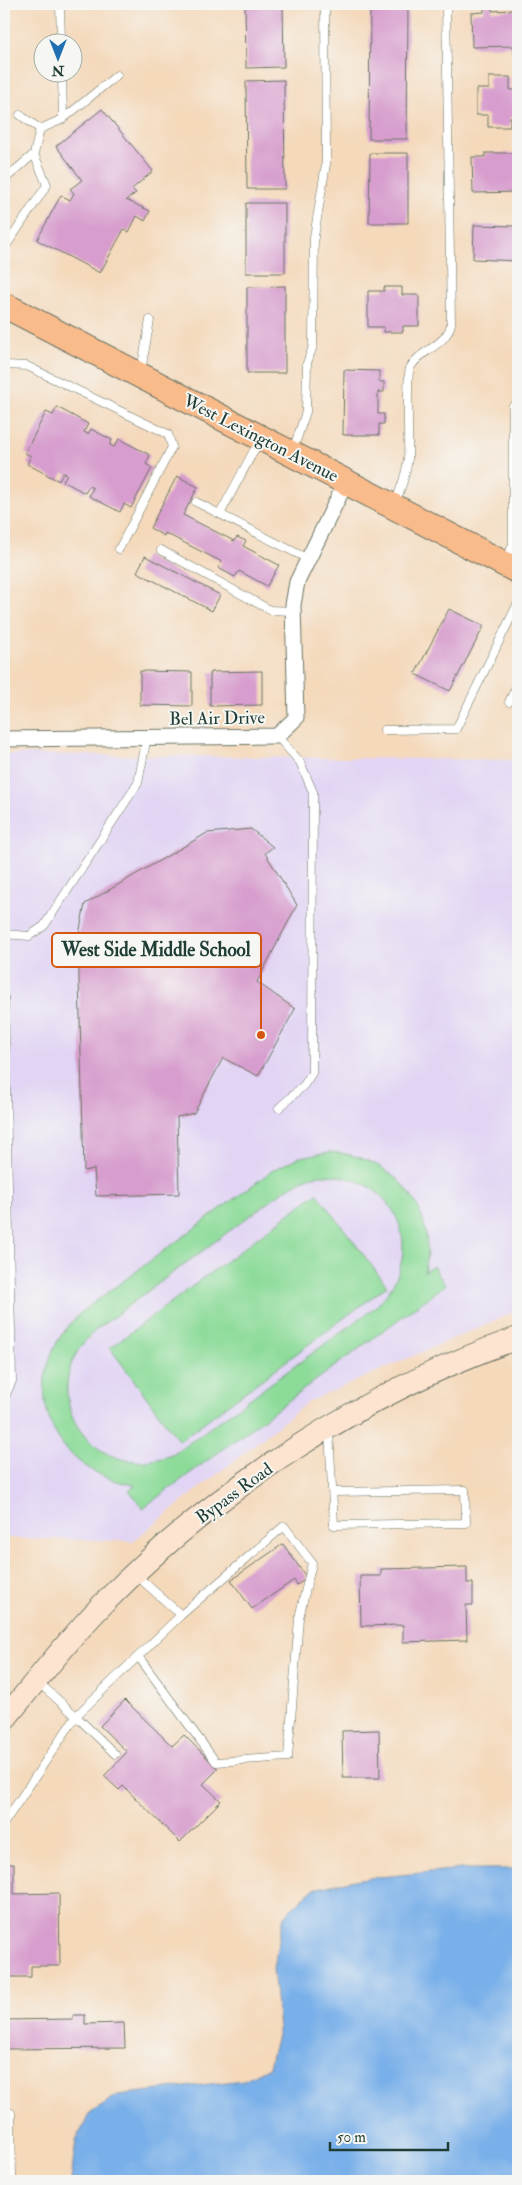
<svg xmlns="http://www.w3.org/2000/svg" width="522" height="2185" viewBox="0 0 522 2185" font-family="'IM FELL Double Pica',serif">
<style>
.built{fill:#e1d4f4}
.green{fill:#8cdb99;stroke:#568c66;fill-rule:evenodd}
.water{fill:#7ab0e9;stroke:#4c768e}
.building{fill:#d79dce}
.lines{fill:none;stroke-linecap:round;stroke-linejoin:round}
.lane-casing{stroke:#6a7463;stroke-width:9}
.street-casing{stroke:#6a7463;stroke-width:17}
.secondary-casing{stroke:#6a7463;stroke-width:24}
.primary-casing{stroke:#6a7463;stroke-width:27}
.lane{stroke:#fff;stroke-width:8}
.street{stroke:#fff;stroke-width:15}
.secondary{stroke:#fde4d1;stroke-width:22}
.primary{stroke:#fabb8b;stroke-width:25}
.labels{text-anchor:middle;stroke-width:4;stroke-linejoin:round;paint-order:stroke}
.street-label{font-size:18px;fill:#1f3d34;stroke:#f6f6f2}
.leader{fill:none;stroke:#d45610;stroke-width:2}
.callout-dot{fill:#d45610;stroke:#f6f6f2;stroke-width:2}
.callout{fill:#f6f6f2;stroke:#d45610;stroke-width:2}
.callout-label{font-size:19px;text-anchor:middle;font-weight:bold;fill:#1f3d34}
</style>
<rect width="100%" height="100%" fill="#f6f6f2"/>
<filter id="ink" filterUnits="userSpaceOnUse"><feTurbulence type="fractalNoise" baseFrequency=".02" numOctaves="2"/><feDisplacementMap in="SourceGraphic" scale="10" xChannelSelector="R" yChannelSelector="G"/><feConvolveMatrix kernelMatrix="1 2 1 2 8 2 1 2 1" color-interpolation-filters="sRGB"/></filter>
<filter id="wash" filterUnits="userSpaceOnUse"><feTurbulence type="fractalNoise" baseFrequency=".0096" numOctaves="4" result="noise"/><feDisplacementMap in="SourceGraphic" scale="20" xChannelSelector="R" yChannelSelector="G"/><feGaussianBlur stdDeviation="1.12" result="paint"/><feColorMatrix in="noise" values="0 0 0 0 0 0 0 0 0 0 0 0 0 0 0 0 0 1.4 0 .05"/><feComposite in="paint" operator="in"/></filter>
<g filter="url(#wash)">
<rect width="100%" height="100%" fill="#f4d9bb"/>
<path class="built" d="M4 754 518 760V1310L308 1402 133 1541 4 1538Z"/>
<path class="green" d="M330 1152C393 1156 439 1207 424 1272L433 1266 445 1285 143 1508 129 1490 135 1485C42 1471 13 1371 84 1310L273 1170 300 1157ZM321 1175C400 1173 431 1257 373 1309L174 1454C90 1489 27 1388 97 1329L286 1189 309 1177Z
M317 1193 387 1286 179 1441 110 1348Z"/>
<path class="water" d="M462 1869H518V2181H71L76 2140 91 2112 118 2095 244 2080 269 2067 279 2027 273 1968 284 1916 313 1889 360 1879Z"/>
<g id="blocks">
<path class="building" d="M245 4H283L284 67 246 68Z
M370 4H408L407 139H369Z
M484 4H492V11L515 10V4H518V55H514V46L472 47 471 13 484 12Z
M489 77H510V90H518V117H510V127H488V115H476V89H489Z
M284 80 285 189H247L246 81Z
M102 109 153 171 132 189 136 193 126 200 150 211 145 221 137 216 129 232 124 229 100 273 37 240 61 195 70 200 74 193 70 189 82 180 56 146Z
M370 153H408V223H369Z
M485 153H518V192L473 193 472 157H485Z
M246 203H285V273H246Z
M517 216 518 261 473 259 474 225 516 226Z
M285 286V373H247V287Z
M384 287H402V295H419V326H403V332H384V327H368V291H384Z
M344 370 379 371V382H384V392H378V414H384V424H379V435H343Z
M57 407 88 424 84 432 88 434 91 429 112 440 110 445 114 447 119 439 150 455 146 464 152 468 131 508 124 504 120 512 89 496 93 488 89 486 85 493 63 481 67 474 63 473 59 481 27 464 31 456 25 453 46 412 53 415Z
M177 476 198 487 183 515 234 541 237 537 246 541 243 546 279 565 267 586 239 571 235 577 218 568 222 562 165 533 164 536 150 528Z
M145 556 220 595 212 611 137 572Z
M449 609 484 626 450 691 415 674Z
M140 671 192 672V706L140 705Z
M262 671V705L210 706V672Z
M251 829 273 847 265 853 297 905 257 982 295 1009 258 1076 223 1058 194 1113 177 1117 179 1194 96 1196 94 1169 84 1171 78 939 85 904 207 833Z
M283 1544 307 1578 297 1585 294 1580 252 1609 231 1580Z
M467 1567V1583H473V1605H466L467 1640 403 1642V1625L361 1626 360 1576H381V1569Z
M125 1700 172 1746 184 1735 218 1769 203 1784 221 1801 180 1842 123 1786 119 1790 104 1776 127 1752 100 1726Z
M379 1730 380 1778H343L342 1731Z
M4 1864H14V1894L59 1893 60 1966H31V1977H4Z
M73 2015H85V2024L124 2023 125 2048 4 2049V2020L73 2019Z"/>
</g>
</g>
<g filter="url(#ink)">
<use href="#blocks" fill-opacity="0" stroke="#6a7463" stroke-width="1"/>
<g class="lines">
<g class="lane-casing">
<path id="lane" d="M60 4 61 42
M62 72 63 119
M20 115 40 129
M4 180 34 154
M4 249 47 185 34 154 40 129 63 119 117 75
M4 365 27 366 168 434 172 447 119 549
M141 371 150 320
M293 450 306 412 307 363 313 346 314 237 326 164 325 4
M196 502 308 559
M395 503C401 489 406 475 408 459 409 444 406 376 410 368 420 349 446 347 451 324L446 4
M220 514 259 441
M161 550 270 610 293 611
M506 562 513 544V406
M509 702 518 683
M384 730 456 729 518 603
M277 736 300 762 313 792 312 1073 304 1085 279 1108
M4 934 29 936 44 926 138 783 147 737
M4 997 12 1381 4 1399
M329 1431 334 1525 466 1523 465 1490 333 1492
M136 1575 181 1615
M115 1754 76 1716 181 1615 284 1526 312 1563 299 1618 288 1757 216 1762 138 1656
M4 1823 76 1716 37 1681
M4 2113H11L12 2181"/>
</g>
<g class="street-casing">
<path id="street" d="M4 739 277 736 296 718 293 605 297 582 346 482"/>
</g>
<g class="secondary-casing">
<path id="secondary" d="M4 1720C36 1681 67 1641 102 1605 214 1490 366 1391 518 1338"/>
</g>
<g class="primary-casing">
<path id="primary" d="M4 305 518 571"/>
</g>
<use href="#lane" class="lane"/>
<use href="#street" class="street"/>
<use href="#secondary" class="secondary"/>
<use href="#primary" class="primary"/>
</g>
</g>
<g class="labels">
<g class="street-label">
<text transform="translate(261 438) rotate(27)" y="6">West Lexington Avenue</text>
<text transform="translate(217 718) rotate(-1)" y="6">Bel Air Drive</text>
<text transform="translate(234 1493) rotate(-36)" y="6">Bypass Road</text>
</g>
</g>
<path class="leader" d="M261 1035L261 950"/>
<circle class="callout-dot" cx="261" cy="1035" r="5"/>
<rect class="callout" x="52" y="933" width="209" height="34" rx="5"/>
<g class="callout-label">
<text x="156" y="956">West Side Middle School</text>
</g>
<rect width="522" height="2185" fill="none" stroke="#f6f6f2" stroke-width="20"/>
<g transform="translate(58 58) rotate(180)"><circle r="24" fill="#f6f6f2" stroke="#a0aca6"/>
<path d="M0-4L9 19L0 12L-9 19Z" fill="#1f6fb2"/>
<text y="-8" font-size="14" font-weight="bold" text-anchor="middle" fill="#1f3d34">N</text>
</g>
<path d="M330 2142v8h118v-8" fill="none" stroke="#1f3d34" stroke-width="2.5"/>
<text x="337" y="2142" font-size="15" fill="#1f3d34" stroke="#f6f6f2" stroke-width="4" paint-order="stroke">50 m</text>
</svg>
